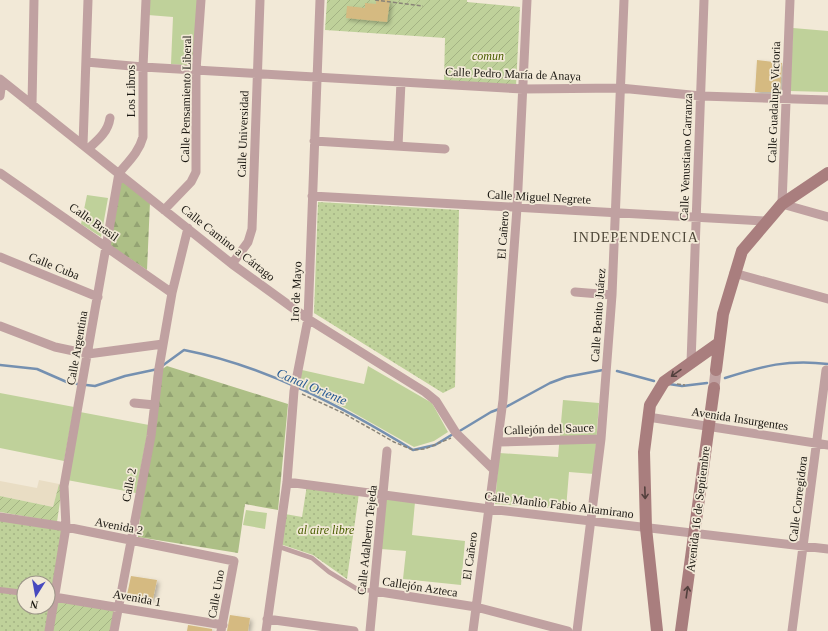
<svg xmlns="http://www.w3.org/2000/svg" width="828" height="631" viewBox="0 0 828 631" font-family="'Times New Roman',serif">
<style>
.built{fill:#e9ddc4}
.grass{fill:#bfd19a}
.forest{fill:url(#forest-firs)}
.park{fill:url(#park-dots);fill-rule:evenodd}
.garden{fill:url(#garden-furrows)}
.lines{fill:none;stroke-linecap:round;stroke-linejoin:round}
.stream{stroke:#7590b0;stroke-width:2.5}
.building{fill:#d5ba81;filter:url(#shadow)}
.path{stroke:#8a8478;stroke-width:1.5;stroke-dasharray:4 2;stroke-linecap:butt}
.service{stroke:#c0a1a1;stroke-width:4.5}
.pedestrian{stroke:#c0a1a1;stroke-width:6}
.minor{stroke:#c0a1a1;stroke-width:9}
.tertiary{stroke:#c0a1a1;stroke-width:11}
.secondary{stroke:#a97e7e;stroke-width:12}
.oneway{stroke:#53403d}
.labels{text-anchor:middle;stroke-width:3.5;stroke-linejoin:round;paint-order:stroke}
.park-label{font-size:12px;font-style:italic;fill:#4a5e00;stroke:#f2e9d7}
.street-label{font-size:12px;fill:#1a1711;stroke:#f2e9d7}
.water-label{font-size:13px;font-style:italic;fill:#235892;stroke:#f2e9d7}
.quarter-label{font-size:14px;letter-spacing:1px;fill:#4f4839;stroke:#f2e9d7}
</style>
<defs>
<pattern id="forest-firs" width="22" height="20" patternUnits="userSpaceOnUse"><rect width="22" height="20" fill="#adbf86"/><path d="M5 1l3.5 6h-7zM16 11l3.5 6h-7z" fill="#94a373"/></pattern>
<pattern id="park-dots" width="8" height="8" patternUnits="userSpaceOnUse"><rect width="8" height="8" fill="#bfd19a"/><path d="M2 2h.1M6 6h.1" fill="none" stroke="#a4b384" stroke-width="1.8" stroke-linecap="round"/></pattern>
<pattern id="garden-furrows" width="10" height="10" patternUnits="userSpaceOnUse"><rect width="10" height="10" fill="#bfd19a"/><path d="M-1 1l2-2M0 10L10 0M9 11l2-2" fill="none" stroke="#a4b384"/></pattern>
<filter id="shadow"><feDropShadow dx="2.5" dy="2.5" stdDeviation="2" flood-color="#0004"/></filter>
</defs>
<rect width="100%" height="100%" fill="#f2e9d7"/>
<path class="built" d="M39 480 59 484 53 507 0 496V481L37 488Z"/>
<path class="grass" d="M149 0H198L193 66 171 64 173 17 148 15Z
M793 28 828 31V92L790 91Z
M87 195 108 198 101 237 81 224Z
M368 366 432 403 448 432 434 441 414 447 345 408 298 386 302 370 364 384Z
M0 393 74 407 64 461 0 448Z
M563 400 599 403 594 474 569 472 566 509 495 504 499 453 558 457Z
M80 412 149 425 136 493 67 480Z
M386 499 415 502 412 535 465 541 461 585 403 579 406 551 381 549Z
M246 510 267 513 265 529 243 525Z"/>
<path class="forest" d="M120 178 150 202 147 270 109 245Z
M167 366 288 404 278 510 245 504 238 553 138 537 154 374Z"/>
<path class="park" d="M318 202 459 210 455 387 443 393 314 313Z
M307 485 359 493 347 579 313 555 280 544 285 514 302 517Z
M0 518 64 529 48 631H0ZM24 583H48V607H24Z"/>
<path class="garden" d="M327 0H467V2L520 7 516 86 444 82 445 38 325 30Z
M59 484 62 488 57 522 0 512V496L53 507Z
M57 601 114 611 111 631H52Z"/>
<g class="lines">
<path class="stream" d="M0 365 37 369 69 383 95 386 125 376 158 369
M162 366 184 350C266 366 343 407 413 450L435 445 453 434
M617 371 654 381
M725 378C763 366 788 359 828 364
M669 384 682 386 707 383
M504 408 550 383 566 377 603 370
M458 432 491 412 499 409"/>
</g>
<path class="building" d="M376 0H390L387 22 346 18 347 6 365 8V3L376 4Z
M757 60 782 63 780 92H755Z
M131 576 157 580 153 599 127 595Z
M230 615 250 618 248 631H227Z
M188 625 212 629V631H187Z"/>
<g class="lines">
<path class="path" d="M375 0 423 6
M677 384 685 385
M302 394 343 413 394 442 413 450 425 449 451 438"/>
<path class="service" d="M277 546 312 558 329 572 357 589 374 591"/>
<path class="pedestrian" d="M0 590 24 593"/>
<path class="minor" d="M790 0 782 204 828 217
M86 62 143 67 523 89 620 88 701 96 828 100
M0 79 232 264 308 319 425 392 436 401 456 433 494 470
M0 96 2 81
M32 105 34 0
M314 141 445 149
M83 145 88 0
M398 146 401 82
M88 149C98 140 108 132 110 118
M0 173 172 293
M312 196 766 221
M164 210 191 182 196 172V70L201 0
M0 257 98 297
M232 264 248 242 252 229 260 0
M734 273 828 299
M575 292 612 295
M0 326 55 347 88 354 163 344
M691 363 704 0
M134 403 155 405
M648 417 828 445
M498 442 601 439
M287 482 489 509 828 549
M0 517 66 527 234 561 221 631
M374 591 476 607 568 631
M54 597 223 625
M267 619 354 631
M49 631 66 527 64 486 119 173C128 162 139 152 143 137V67L146 0
M114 631 151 436 159 368 172 293 188 228
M266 631 287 482 294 391 308 319 320 0
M370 631 387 451
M473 631 503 400 517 208 527 0
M577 631 601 439 612 295 624 0
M792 631 826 370"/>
<path class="tertiary" d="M714 388 716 370"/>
<path class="secondary" d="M716 370 723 314 742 251 782 204 828 173
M657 631 646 528 644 452 650 405 664 382 719 343
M681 631 714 388"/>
</g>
<defs><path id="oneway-shaft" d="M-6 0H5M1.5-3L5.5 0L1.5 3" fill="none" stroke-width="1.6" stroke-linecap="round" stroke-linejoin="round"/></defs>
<g class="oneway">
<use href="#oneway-shaft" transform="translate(676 373) rotate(145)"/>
<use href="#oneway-shaft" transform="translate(645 493) rotate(88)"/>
<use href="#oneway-shaft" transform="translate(687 592) rotate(-82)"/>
</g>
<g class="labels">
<g class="park-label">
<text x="488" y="60">comun</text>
<text x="326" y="534">al aire libre</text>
</g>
<g class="street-label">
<text transform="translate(513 74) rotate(2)" y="4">Calle Pedro María de Anaya</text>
<text transform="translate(131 91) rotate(-90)" y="4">Los Libros</text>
<text transform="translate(186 99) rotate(-89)" y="4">Calle Pensamiento Liberal</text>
<text transform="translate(774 102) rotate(-88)" y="4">Calle Guadalupe Victoria</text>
<text transform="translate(243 134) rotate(-88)" y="4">Calle Universidad</text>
<text transform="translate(686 157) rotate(-88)" y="4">Calle Venustiano Carranza</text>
<text transform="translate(539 197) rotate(3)" y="4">Calle Miguel Negrete</text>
<text transform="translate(94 222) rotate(35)" y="4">Calle Brasil</text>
<text transform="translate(503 235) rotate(-86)" y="4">El Cañero</text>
<text transform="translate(228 243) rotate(38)" y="4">Calle Camino a Cártago</text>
<text transform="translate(54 266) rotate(22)" y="4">Calle Cuba</text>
<text transform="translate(296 292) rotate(-87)" y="4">1ro de Mayo</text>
<text transform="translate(598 315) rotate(-86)" y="4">Calle Benito Juárez</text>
<text transform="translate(77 348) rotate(-80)" y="4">Calle Argentina</text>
<text transform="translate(740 419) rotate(9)" y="4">Avenida Insurgentes</text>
<text transform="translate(549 429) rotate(-2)" y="4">Callejón del Sauce</text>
<text transform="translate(129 485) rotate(-79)" y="4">Calle 2</text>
<text transform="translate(798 499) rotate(-83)" y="4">Calle Corregidora</text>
<text transform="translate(559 505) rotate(7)" y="4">Calle Manlio Fabio Altamirano</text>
<text transform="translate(698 509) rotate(-83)" y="4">Avenida 16 de Septiembre</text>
<text transform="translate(119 526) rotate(11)" y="4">Avenida 2</text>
<text transform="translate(367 540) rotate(-84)" y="4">Calle Adalberto Tejeda</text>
<text transform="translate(470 556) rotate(-82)" y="4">El Cañero</text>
<text transform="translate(420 587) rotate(9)" y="4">Callejón Azteca</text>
<text transform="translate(216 594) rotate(-80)" y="4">Calle Uno</text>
<text transform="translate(137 598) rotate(10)" y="4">Avenida 1</text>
</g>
<g class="water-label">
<text transform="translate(312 386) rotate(23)" y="5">Canal Oriente</text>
</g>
<g class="quarter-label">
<text x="636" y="242">INDEPENDENCIA</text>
</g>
</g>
<g transform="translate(36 595) rotate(191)"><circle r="19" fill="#f2e9d7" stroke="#9c9588"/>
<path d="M0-3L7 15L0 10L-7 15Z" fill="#4749bf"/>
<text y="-6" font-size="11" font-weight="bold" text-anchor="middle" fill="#1a1711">N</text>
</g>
</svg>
